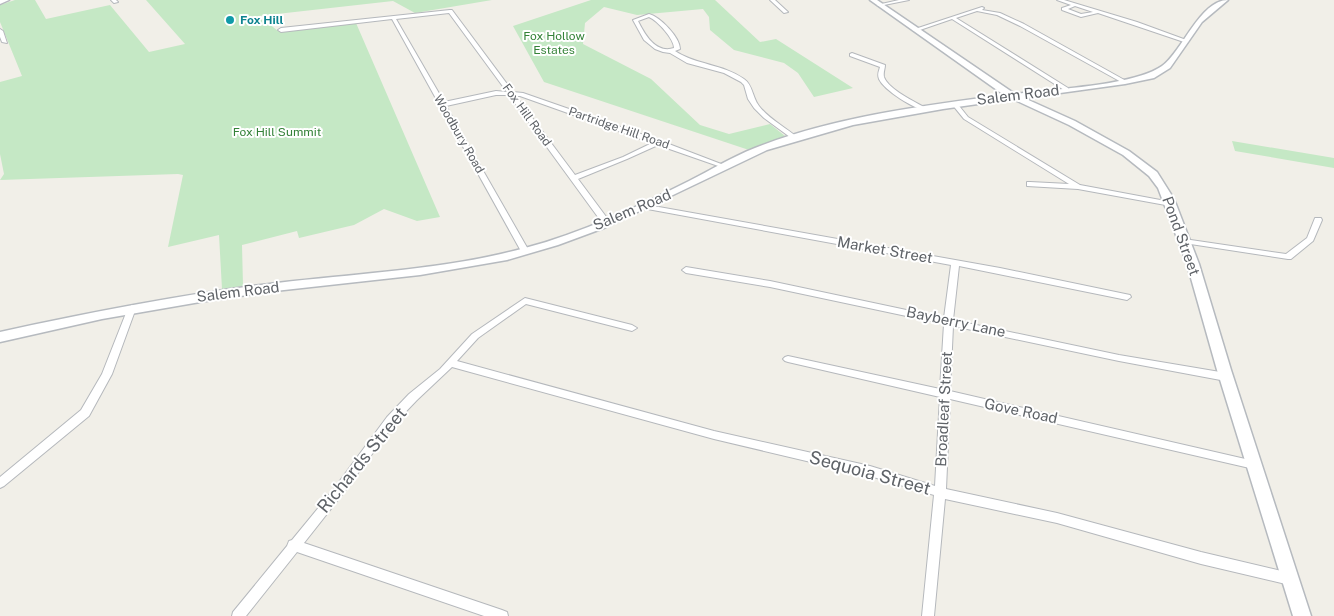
<svg xmlns="http://www.w3.org/2000/svg" width="1334" height="616" viewBox="0 0 1334 616" font-family="'Public Sans',sans-serif">
<style>
.green{fill:#c5e8c5}
.lines{fill:none;stroke-linecap:round;stroke-linejoin:round}
.street-casing{stroke:#b5b8bc;stroke-width:2}
.secondary-casing{stroke:#b6babf;stroke-width:3}
.street{fill:#fff;fill-rule:evenodd}
.secondary{fill:#fff;fill-rule:evenodd}
.culture-dot{fill:#0f9aa8;stroke:#fff;stroke-width:2}
.labels{text-anchor:middle;stroke-width:4;stroke-linejoin:round;paint-order:stroke}
.far-culture-label{font-size:12px;font-weight:bold;fill:#0d838f;stroke:#fff;text-anchor:start}
.far-park-label{font-size:12px;fill:#348238;stroke:#fff}
.far-street-label{font-size:12px;fill:#5f6368;stroke:#fff}
.street-label{font-size:15px;fill:#5f6368;stroke:#fff}
.near-street-label{font-size:18px;fill:#5f6368;stroke:#fff}
</style>
<rect width="100%" height="100%" fill="#f1efe8"/>
<path class="green" d="M15 0H35L46 19 110 5 149 52 185 44 146 0H492L415 13 393 1 259 16 278 31 356 23 440 217 417 221 384 209 354 225 299 238 297 231 242 245 243 286 222 289 219 235 168 247 183 175 178 174 0 180 4 174 0 154V82L22 76 0 22V5Z
M591 0H715L760 42 776 39 853 88 814 97 798 73 784 63 734 50 710 30 709 17 703 9 637 15 604 7 585 23 583 44 651 79 700 125 729 134 770 124 785 136 749 150 544 82 513 26Z
M1232 141 1334 158V168L1235 151Z"/>
<g class="lines">
<g class="street-casing">
<path id="street" d="M111 0H116L118 2 114 3Z
M770 0H775L788 12 784 13Z
M899 0H909L879 6 877 5Z
M1057 0H1064L1137 22 1189 41 1184 42 1098 13 1081 17 1062 10V8L1071 5ZM1075 6 1093 12 1081 14 1068 9Z
M982 7 984 8 982 10 1000 13 1024 24 1128 82 1123 83 1020 26 997 15 977 11 956 18 1068 88V90H1064L952 19 917 31 912 30Z
M450 10H452L513 92 523 93 661 141 729 167 726 169 724 168 658 145 627 159 578 179 610 222 606 224H603L509 95H496L446 106 529 251 528 253H522L441 107 438 105 439 104 392 19 281 32 278 30 281 28ZM449 13 507 92 496 91 444 102 396 19ZM516 96H520L652 143 623 157 575 175Z
M649 14C660 17 680 37 680 49L675 51C696 65 723 64 744 79 753 85 752 97 759 106 769 119 785 127 798 138V140H794L764 118 754 108 748 99 744 85 741 82 724 73 687 63 670 53 663 52 655 49 644 40 633 20ZM649 17C658 21 674 39 674 48 656 54 645 35 638 21Z
M0 29 3 31 7 43 2 42 0 37Z
M852 53 885 65C885 69 883 72 884 77 888 89 915 102 926 108V110C915 110 884 90 879 79 877 74 879 71 880 67L850 56V54Z
M952 102H956L968 117 1080 185 1171 202 1175 204 1171 206 1078 189 1027 186V182H1030L1069 184 964 119 951 103Z
M639 204H642L1000 268 1130 295 1131 297 1127 300 959 266 953 320 1119 355 1226 373 1229 374 1231 377 1229 380 1226 381 1119 361 953 326 950 391 1254 461 1258 462 1259 465 1258 468 1254 469 950 399 946 489 1057 513 1201 552 1290 573 1294 575 1296 579 1294 583 1290 585 1201 564 1057 523 945 499 934 616H922L934 495 870 476 714 439 452 367 417 400 395 423 341 496 304 543 502 610 507 612 508 616H484L297 552 246 616H232L233 612 287 546 289 541 292 540 333 490 387 417 409 394 440 369 472 334 525 298 632 325 637 328 632 331 526 304 478 338 457 361 714 431 870 466 935 486 940 397 788 362 785 361 783 359 785 357 788 356 940 389 944 324 770 287 686 273 682 270 686 267 770 281 944 318 951 265 642 208 638 206Z
M1315 218H1321L1322 220 1313 241 1291 259H1288L1184 243 1180 241 1184 239 1286 254 1307 238Z
M132 305 136 308 112 374 89 416 4 486 0 488V477L81 410 102 374 128 308Z"/>
</g>
<g class="secondary-casing">
<path id="secondary" d="M0 0H9L0 4Z
M870 0H877L1015 94C1052 89 1133 86 1162 66 1182 52 1200 0 1228 0L1202 22 1170 68 1154 78 1125 84 1024 98 1075 121 1129 151 1157 172 1174 199 1199 264 1231 370 1311 616H1293L1217 370 1187 264 1158 188 1149 176 1123 155 1069 125 1013 99 943 109 853 125 767 150 604 228 558 245 507 260 420 275 275 291 206 301 102 319 0 342V332C92 312 184 294 277 283 360 273 444 270 525 248 582 233 637 207 689 181 711 170 732 157 755 148 833 117 921 106 1004 95Z"/>
</g>
<use href="#street" class="street"/>
<use href="#secondary" class="secondary"/>
</g>
<circle class="culture-dot" cx="230" cy="20" r="5"/>
<g class="labels">
<g class="far-culture-label">
<text x="240" y="24">Fox Hill</text>
</g>
<g class="far-park-label">
<text x="554" y="40">Fox Hollow<tspan x="554" dy="14">Estates</tspan></text>
<text x="277" y="136">Fox Hill Summit</text>
</g>
<g class="far-street-label">
<text transform="translate(527 115) rotate(54)" y="4">Fox Hill Road</text>
<text transform="translate(619 128) rotate(19)" y="4">Partridge Hill Road</text>
<text transform="translate(459 134) rotate(60)" y="4">Woodbury Road</text>
</g>
<g class="street-label">
<text transform="translate(1018 95) rotate(-7)" y="5">Salem Road</text>
<text transform="translate(632 210) rotate(-23)" y="5">Salem Road</text>
<text transform="translate(1181 236) rotate(70)" y="5">Pond Street</text>
<text transform="translate(885 250) rotate(10)" y="5">Market Street</text>
<text transform="translate(238 292) rotate(-7)" y="5">Salem Road</text>
<text transform="translate(956 322) rotate(12)" y="5">Bayberry Lane</text>
<text transform="translate(944 409) rotate(-87)" y="5">Broadleaf Street</text>
<text transform="translate(1021 411) rotate(12)" y="5">Gove Road</text>
</g>
<g class="near-street-label">
<text transform="translate(362 460) rotate(-51)" y="6">Richards Street</text>
<text transform="translate(870 473) rotate(15)" y="6">Sequoia Street</text>
</g>
</g>
</svg>
